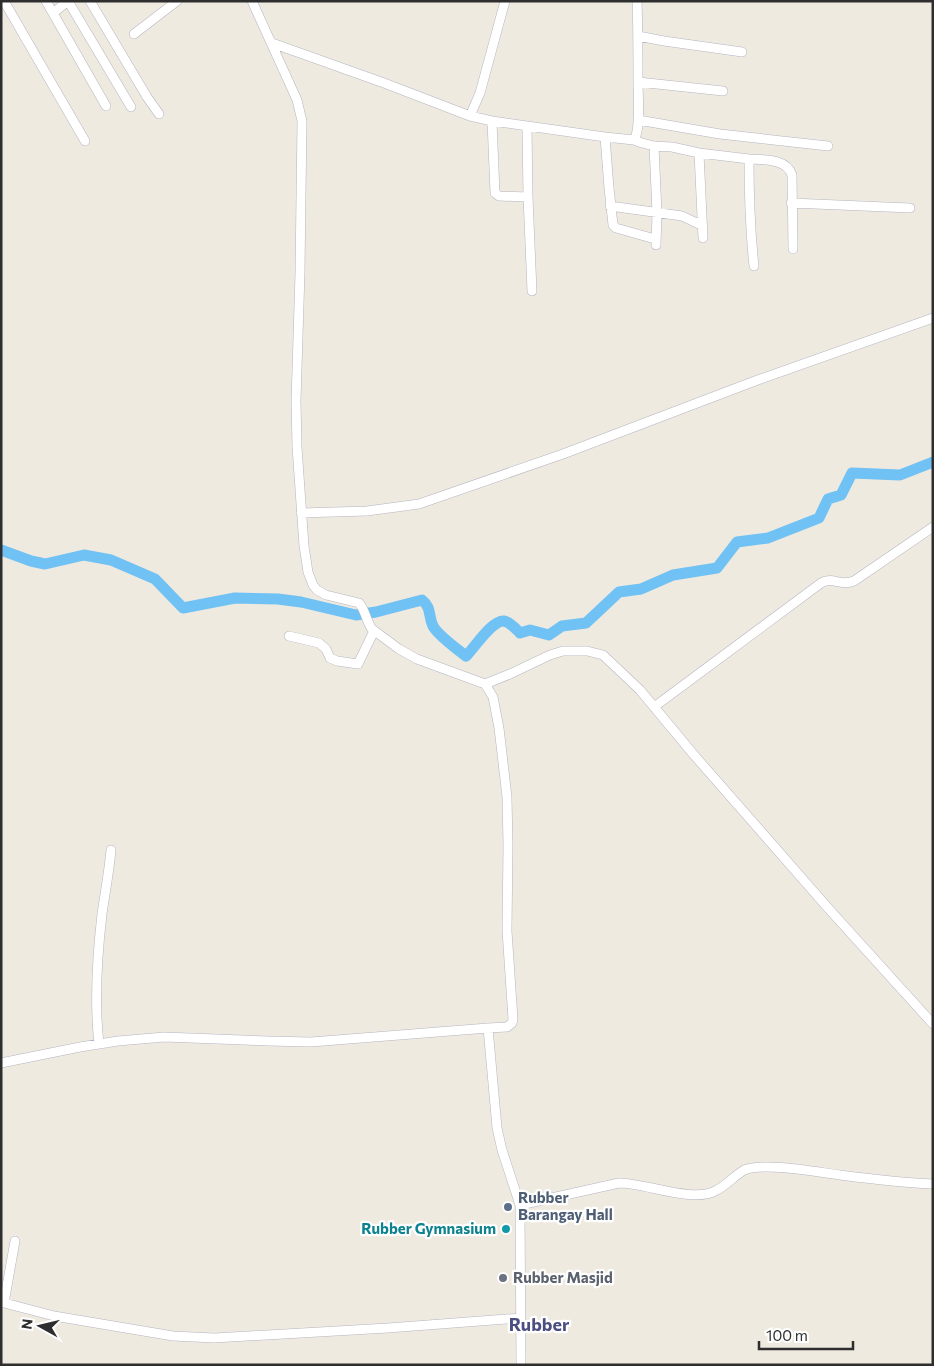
<svg xmlns="http://www.w3.org/2000/svg" width="934" height="1366" viewBox="0 0 934 1366" font-family="Commissioner,sans-serif">
<style>
.lines{fill:none;stroke-linecap:round;stroke-linejoin:round}
.river{stroke:#70c1f4;stroke-width:11}
.minor-casing{stroke:#b4b4c1;stroke-width:10}
.minor{stroke:#fff;stroke-width:9}
.service-dot{fill:#5c6f8a;stroke:#fff;stroke-width:2}
.culture-dot{fill:#0f9aa8;stroke:#fff;stroke-width:2}
.worship-dot{fill:#6b7280;stroke:#fff;stroke-width:2}
.labels{text-anchor:middle;stroke-width:4.5;stroke-linejoin:round;paint-order:stroke}
.service-label{font-size:15px;font-weight:bold;fill:#4e5e75;stroke:#fff;text-anchor:start}
.culture-label{font-size:15px;font-weight:bold;fill:#0d838f;stroke:#fff;text-anchor:end}
.worship-label{font-size:15px;font-weight:bold;fill:#5b616d;stroke:#fff;text-anchor:start}
.quarter-label{font-size:18px;font-weight:bold;fill:#4b4e81;stroke:#fff}
</style>
<rect width="100%" height="100%" fill="#efeae0"/>
<g class="lines">
<path class="river" d="M1 550 31 561 45 564 84 555 111 560 155 579 183 608 235 598 278 599 301 602 356 615 376 612 422 600C432 608 428 616 433 626 437 634 458 650 466 656L467 655C475 647 492 620 504 621 510 622 516 629 520 633L530 630 549 635 562 626 586 623 619 592 641 589 673 575 717 568 737 542 768 538 819 518 828 499 841 495 852 473 900 475 933 462"/>
<g class="minor-casing">
<path id="minor" d="M4 1 85 141
M46 1 106 106
M68 1 131 107
M90 1 147 97 159 114
M252 1 297 100 302 121 300 272 296 401 297 447 304 546 308 572 313 585 317 590 326 595 359 603C366 611 366 621 372 629L399 649 417 659 485 684 493 697 499 728 507 797 508 845 507 931 513 1019 512 1023 507 1027 488 1028 497 1128 502 1150 520 1205 521 1365
M53 13 68 1
M134 34 177 1
M638 36 664 41 742 52
M272 43 384 83 470 116 492 121 605 137 634 140 642 143 654 146 672 147 699 153 749 159
M638 82 723 91
M470 116 480 93 505 1
M638 120 720 134 828 146
M492 121 495 193 499 196 528 197
M527 126 528 197 532 291
M605 137 609 188 613 225 616 228 655 239
M634 140C641 129 638 96 638 82 638 55 638 28 637 1
M654 146 657 213 656 245
M699 153 703 238
M791 203 910 208
M610 206 682 216 703 226
M754 266C750 229 749 195 749 159 764 160 786 158 792 175L793 249
M301 513 367 511 419 504 563 454 755 381 933 318
M289 636 319 643 326 649 330 658 337 661 358 664 374 631
M485 684 510 674 550 655 563 651H587L603 655 640 690 694 755 828 908 933 1024
M654 707 821 583C834 576 839 587 854 581L933 527
M99 1044C94 1001 97 957 102 914 105 893 109 872 111 850
M1 1063 80 1047 118 1041 164 1037 268 1041 311 1042 488 1028
M520 1205 619 1183C645 1183 693 1203 715 1191 726 1186 734 1176 744 1170 765 1162 816 1172 840 1175 871 1179 902 1183 933 1184
M1 1302 54 1316 173 1336 214 1338 388 1328 521 1318
M4 1303 15 1241"/>
</g>
<use href="#minor" class="minor"/>
</g>
<circle class="service-dot" cx="508" cy="1207" r="5"/>
<circle class="culture-dot" cx="506" cy="1229" r="5"/>
<circle class="worship-dot" cx="503" cy="1278" r="5"/>
<g class="labels">
<g class="service-label">
<text x="518" y="1203">Rubber<tspan x="518" dy="17">Barangay Hall</tspan></text>
</g>
<g class="culture-label">
<text x="496" y="1234">Rubber Gymnasium</text>
</g>
<g class="worship-label">
<text x="513" y="1283">Rubber Masjid</text>
</g>
<g class="quarter-label">
<text x="539" y="1331">Rubber</text>
</g>
</g>
<rect width="934" height="1366" fill="none" stroke="#2e2e2e" stroke-width="5"/>
<g transform="translate(40 1326) rotate(278)" stroke="#ffffff" stroke-width="4" paint-order="stroke">
<path d="M0-4L9 19L0 12L-9 19Z" fill="#2e2e2e"/>
<text y="-8" font-size="14" font-weight="bold" text-anchor="middle" fill="#2e2e2e">N</text>
</g>
<path d="M759 1341v8h94v-8" fill="none" stroke="#2e2e2e" stroke-width="2.5"/>
<text x="766" y="1341" font-size="15" fill="#2e2e2e" stroke="#ffffff" stroke-width="4" paint-order="stroke">100 m</text>
</svg>
